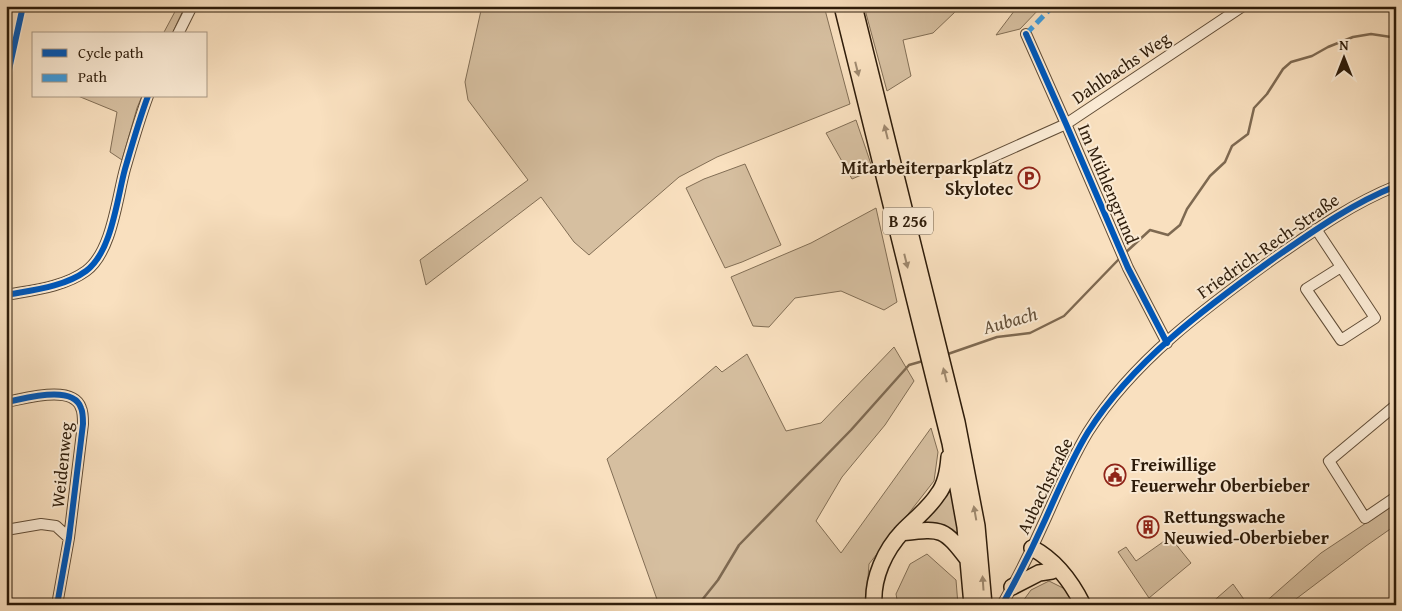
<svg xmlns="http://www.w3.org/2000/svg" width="1402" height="611" viewBox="0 0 1402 611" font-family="'Gentium Book Plus',serif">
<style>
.green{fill:#d6bfa0;stroke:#826e55}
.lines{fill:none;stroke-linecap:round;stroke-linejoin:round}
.stream{stroke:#7e6951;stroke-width:2.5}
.minor-casing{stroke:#614d37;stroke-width:12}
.highway-casing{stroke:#2e1c0a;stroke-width:18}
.minor{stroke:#fbebd5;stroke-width:10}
.highway{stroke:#f9e0bf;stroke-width:15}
.quiet{stroke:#3d9bde;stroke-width:5;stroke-dasharray:10 5;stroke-linecap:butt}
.cycleway-casing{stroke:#fbebd5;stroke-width:9}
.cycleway{stroke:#0057b8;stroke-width:6}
.oneway{fill:#9e886e}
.labels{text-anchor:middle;stroke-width:4;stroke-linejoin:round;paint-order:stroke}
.shield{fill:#fbebd5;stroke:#6c5a47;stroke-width:1}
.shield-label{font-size:16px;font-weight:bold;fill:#2e1c0a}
.street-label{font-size:18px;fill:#2e1c0a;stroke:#fbebd5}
.poi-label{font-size:18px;font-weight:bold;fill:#2e1c0a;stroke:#fbebd5;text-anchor:start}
.water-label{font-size:19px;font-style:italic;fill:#64503a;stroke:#fbebd5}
</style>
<rect width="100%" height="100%" fill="#f9e0bf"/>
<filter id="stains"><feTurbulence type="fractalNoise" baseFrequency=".004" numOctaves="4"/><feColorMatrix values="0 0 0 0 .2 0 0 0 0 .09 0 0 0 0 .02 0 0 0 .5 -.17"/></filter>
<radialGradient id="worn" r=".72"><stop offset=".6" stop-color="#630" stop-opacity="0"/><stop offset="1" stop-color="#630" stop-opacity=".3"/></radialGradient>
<path class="green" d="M178 6H185L172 34H163Z
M482 6H824L850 104 717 157 679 177 589 255 574 242 541 197 426 285 420 260 528 180 468 100 465 82Z
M864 6H957L956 11 933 33 903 40 911 76 887 91Z
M1018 6H1042L1020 29 996 35Z
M78 96H142L137 108 122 160 110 152 117 112Z
M856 120 873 170 852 179 826 133Z
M745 164 781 245 742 262 725 268 686 188 704 179Z
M876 208 897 302 884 310 841 291 795 298 769 327 753 326 731 277 811 243Z
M894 347 914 381 885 425 842 477 816 521 841 553 931 428 938 452 934 481 869 564 866 605H659L607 459 716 366 722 372 747 354 786 431 821 423Z
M949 483 960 540 910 528Z
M1396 503V525L1366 546 1288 605H1262L1321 553Z
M1170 537 1191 563 1149 598 1118 552 1126 547 1136 561Z
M927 554 956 580 958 605H898L896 594 910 564Z
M1049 581 1067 590 1076 605H1020L1031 590Z
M1233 584 1248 605H1209Z"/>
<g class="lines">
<path class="stream" d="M1124 254 1150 230 1168 235 1180 225 1187 209 1210 176 1225 162 1232 146 1248 134 1254 108 1267 94 1283 69 1291 62 1312 56 1328 47 1353 37 1371 34 1391 37 1396 36
M945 355 997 337 1030 333 1064 316 1120 258
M698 605 718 580 739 545 851 430 909 365 923 361"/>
<g class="minor-casing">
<path id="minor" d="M178 34 192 6
M1026 34 1066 124 1128 268 1167 343
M970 167 1066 124 1243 6
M1316 229 1375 318 1341 340 1306 289 1341 267
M6 295C33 290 64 287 86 271 112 252 117 198 125 169 132 145 139 120 148 96
M6 402C24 399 73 384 81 408 83 412 83 419 83 424L69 538 57 605
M1396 405 1329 461 1365 518 1396 497
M6 530 41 524 56 526 69 538
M1002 605C1018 577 1032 549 1045 520 1058 491 1071 460 1088 432 1133 361 1205 308 1273 259 1312 232 1351 204 1396 186"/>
</g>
<g class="highway-casing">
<path id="highway" d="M842 6 950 443 965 527 972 605
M854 6 957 422 977 526 984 605
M901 533C942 528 943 527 969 561
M1032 548C1055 560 1071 581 1083 605
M1012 587 1039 573 1052 571
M874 605C872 578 885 550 903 531 915 519 929 508 938 494 946 484 948 470 949 457"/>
</g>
<use href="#minor" class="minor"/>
<use href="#highway" class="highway"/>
<path class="quiet" d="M1026 34 1053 6"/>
<g class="cycleway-casing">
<path id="cycleway" d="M1026 34 1066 124 1128 268 1167 343
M6 83 23 6
M6 295C33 290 64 287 86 271 112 252 117 198 125 169 132 145 139 120 148 96
M6 402C24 399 73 384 81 408 83 412 83 419 83 424L69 538 57 605
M1002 605C1018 577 1032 549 1045 520 1058 491 1071 460 1088 432 1133 361 1205 308 1273 259 1312 232 1351 204 1396 186"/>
</g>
<use href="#cycleway" class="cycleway"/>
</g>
<defs><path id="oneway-solid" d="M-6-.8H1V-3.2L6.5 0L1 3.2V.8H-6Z" transform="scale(1.25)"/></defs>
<g class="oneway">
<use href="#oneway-solid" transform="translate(857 69) rotate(76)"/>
<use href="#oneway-solid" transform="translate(886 132) rotate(-104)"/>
<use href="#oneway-solid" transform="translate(906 261) rotate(76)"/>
<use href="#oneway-solid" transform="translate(945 375) rotate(-104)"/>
<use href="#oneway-solid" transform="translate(975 513) rotate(-100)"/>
<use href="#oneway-solid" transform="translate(983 583) rotate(-94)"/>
</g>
<defs>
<g id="parking-ring" transform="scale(1.125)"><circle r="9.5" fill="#fbebd5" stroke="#8f2418" stroke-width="1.5"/><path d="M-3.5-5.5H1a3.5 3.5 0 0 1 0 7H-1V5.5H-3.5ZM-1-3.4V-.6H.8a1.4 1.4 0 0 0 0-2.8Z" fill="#8f2418"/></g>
<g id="civic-ring" transform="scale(1.125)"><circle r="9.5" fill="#fbebd5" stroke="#8f2418" stroke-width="1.5"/><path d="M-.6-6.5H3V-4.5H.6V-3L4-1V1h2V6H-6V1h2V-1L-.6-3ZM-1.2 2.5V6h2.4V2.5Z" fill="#8f2418"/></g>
<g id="building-ring" transform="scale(1.125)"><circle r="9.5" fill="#fbebd5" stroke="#8f2418" stroke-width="1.5"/><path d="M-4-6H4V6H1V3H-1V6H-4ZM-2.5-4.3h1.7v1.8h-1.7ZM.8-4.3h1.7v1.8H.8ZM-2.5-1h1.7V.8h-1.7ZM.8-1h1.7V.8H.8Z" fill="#8f2418"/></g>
</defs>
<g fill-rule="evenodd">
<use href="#parking-ring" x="1029" y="178"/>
<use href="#civic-ring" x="1115" y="475"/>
<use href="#building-ring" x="1148" y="527"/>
</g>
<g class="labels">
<rect class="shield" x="883" y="207.5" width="50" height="27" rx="4"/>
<g class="shield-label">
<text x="908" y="227">B 256</text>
</g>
<g class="street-label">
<text transform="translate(1121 68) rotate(-34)" y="6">Dahlbachs Weg</text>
<text transform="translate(1108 184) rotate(67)" y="6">Im Mühlengrund</text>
<text transform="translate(1268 246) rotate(-35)" y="6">Friedrich-Rech-Straße</text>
<text transform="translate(62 465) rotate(-84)" y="6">Weidenweg</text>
<text transform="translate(1045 486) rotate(-64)" y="6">Aubachstraße</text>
</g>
<g class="poi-label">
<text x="1013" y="174" text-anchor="end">Mitarbeiterparkplatz<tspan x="1013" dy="21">Skylotec</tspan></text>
<text x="1131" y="471">Freiwillige<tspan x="1131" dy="21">Feuerwehr Oberbieber</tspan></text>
<text x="1164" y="523">Rettungswache<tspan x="1164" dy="21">Neuwied-Oberbieber</tspan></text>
</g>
<g class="water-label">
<text transform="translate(1010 320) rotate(-16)" y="7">Aubach</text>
</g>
</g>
<rect width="1402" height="611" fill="none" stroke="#f9e0bf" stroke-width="25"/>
<rect x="8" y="8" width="1387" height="596" fill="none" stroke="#2e1c0a" stroke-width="2.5"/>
<rect x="12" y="12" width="1377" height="586" fill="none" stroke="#2e1c0a"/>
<rect x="32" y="32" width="175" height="65" fill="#fbebd5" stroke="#a99884"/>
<rect x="42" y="49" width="25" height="8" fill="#0057b8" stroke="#a99884"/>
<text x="78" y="58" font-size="15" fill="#2e1c0a">Cycle path</text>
<rect x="42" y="74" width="25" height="8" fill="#3d9bde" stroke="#a99884"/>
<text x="78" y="82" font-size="15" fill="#2e1c0a">Path</text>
<g transform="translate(1344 58)" stroke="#fbebd5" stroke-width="4" paint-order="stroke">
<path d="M0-4L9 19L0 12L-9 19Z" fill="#2e1c0a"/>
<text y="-8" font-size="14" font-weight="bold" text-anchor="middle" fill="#2e1c0a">N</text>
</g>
<rect width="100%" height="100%" filter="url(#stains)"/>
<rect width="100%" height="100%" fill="url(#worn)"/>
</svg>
